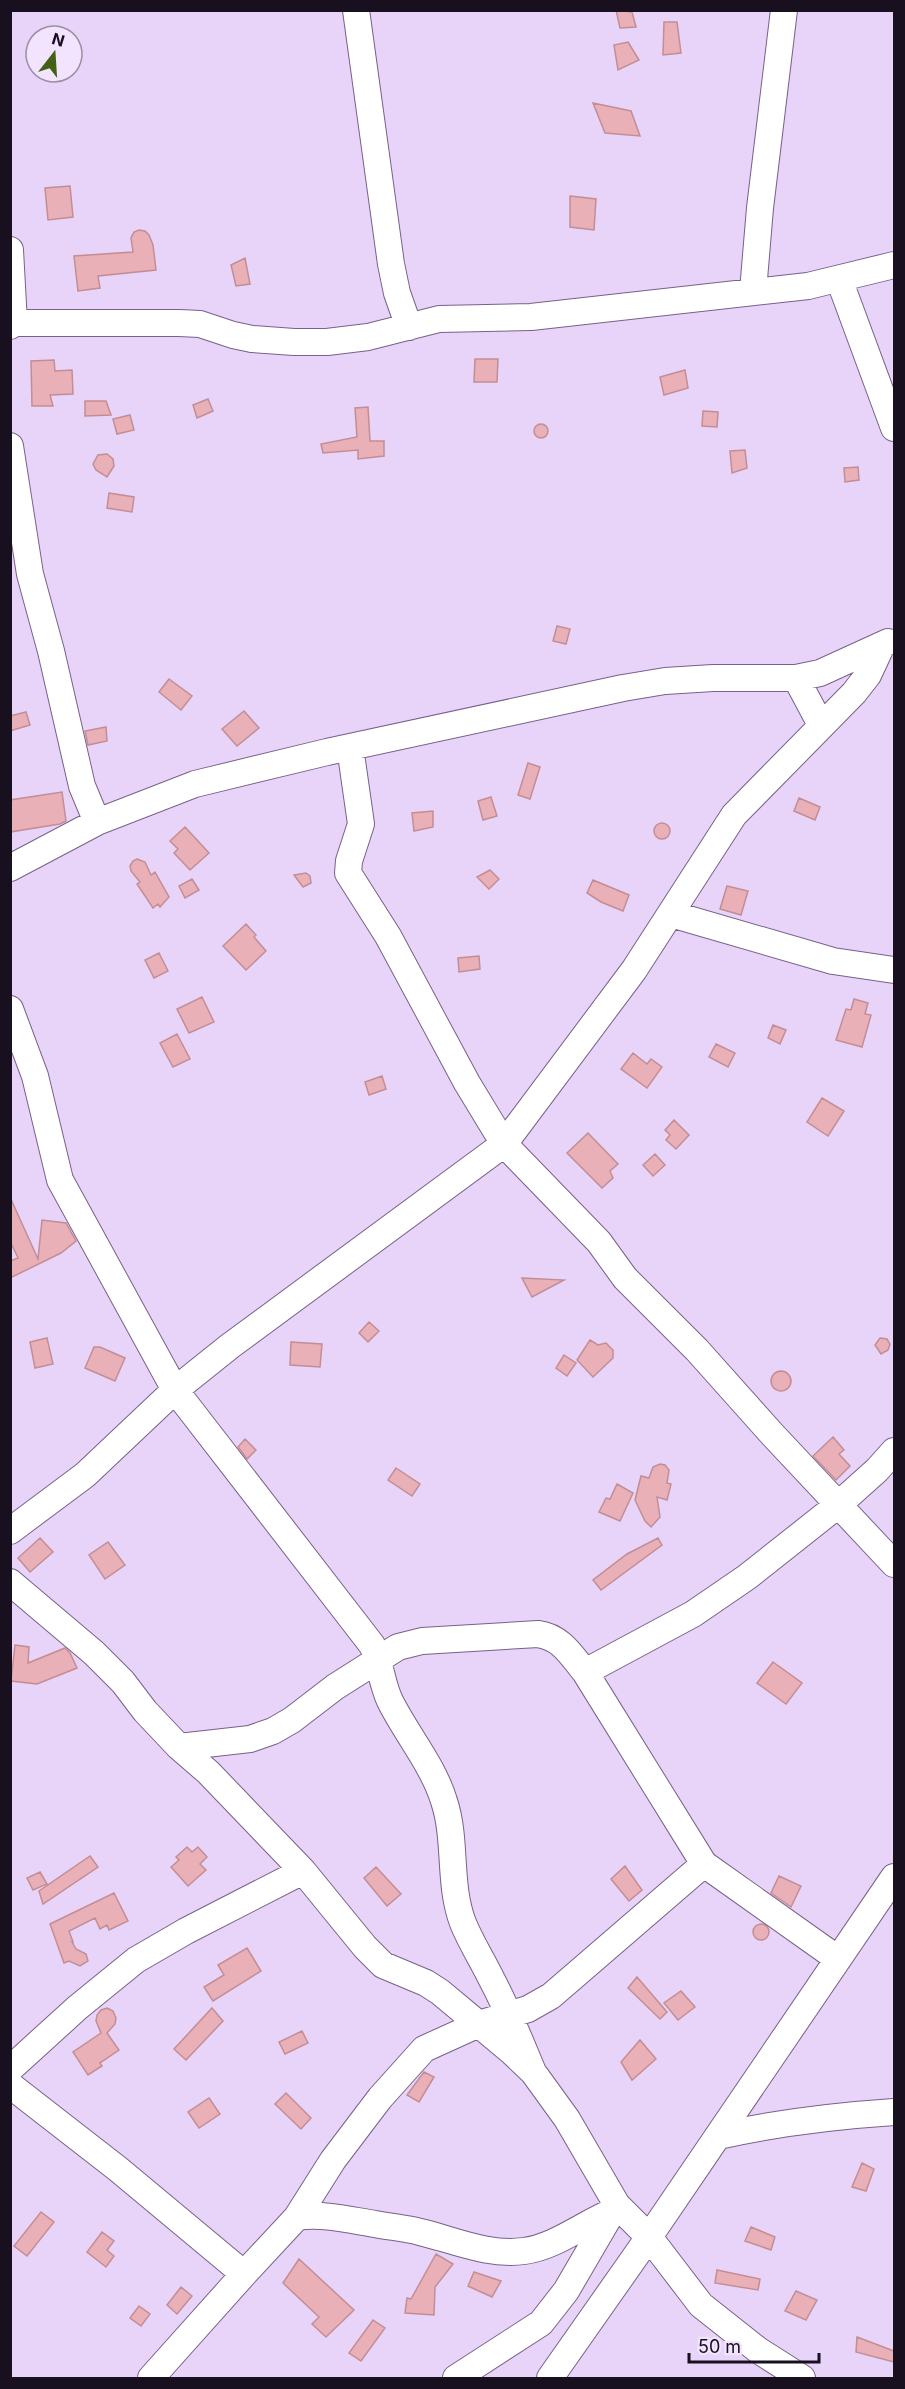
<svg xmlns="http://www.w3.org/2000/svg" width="905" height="2389" viewBox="0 0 905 2389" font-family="Inter,sans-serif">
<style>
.building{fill:#e9b0b8;stroke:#c38d95;stroke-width:1.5}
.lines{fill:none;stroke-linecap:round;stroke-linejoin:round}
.minor-casing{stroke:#78618a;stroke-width:28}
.minor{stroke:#fff;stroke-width:26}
</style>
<rect width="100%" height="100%" fill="#e7d4f8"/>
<path class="building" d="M616 10 632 12 636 27 620 28Z
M664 22H677L681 53 663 55Z
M628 42 639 60 618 70 614 45Z
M593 103 631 111 640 136 605 133Z
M70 186 73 217 48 220 45 188Z
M570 196 596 199 594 230 570 227Z
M139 230 145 231 149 235 153 245 156 270 98 276 100 288 78 291 74 256 133 252 131 238 134 232Z
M245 258 250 284 236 286 231 265Z
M475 359H498L497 382H474Z
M54 360 55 371 72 370 73 394 50 395 53 406H32L31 361Z
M685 370 688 388 664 395 660 377Z
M208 399 213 411 197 418 193 405Z
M85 401H106L111 415 85 416Z
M368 407 370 441H384V456L358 459V450L323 453 321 444 357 437 355 408Z
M703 411 718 412 717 427 702 426Z
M130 415 134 430 117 434 113 419Z
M534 431a7 7 0 1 1 14 0a7 7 0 1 1-14 0Z
M745 450 747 468 732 473 730 451Z
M107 454 113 459 114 466 107 477 96 470 93 464 98 455Z
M858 467 859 480 845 482 844 468Z
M109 493 134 497 132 512 107 508Z
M557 626 570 629 566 644 553 641Z
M169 679 192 696 181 710 159 692Z
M244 711 259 728 237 746 222 729Z
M26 712 30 725 10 731V716Z
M106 727 107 741 88 745 85 731Z
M528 763 540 767 530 799 518 795Z
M62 792 66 821 60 824 10 832V800Z
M491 797 497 816 483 820 478 801Z
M799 798 820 807 815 820 794 811Z
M433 811V827L414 831 412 813Z
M654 831a8 8 0 1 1 16 0a8 8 0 1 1-16 0Z
M185 827 209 853 190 870 174 853 178 849 170 841Z
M137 859 145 862 151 875 155 872 169 897 160 907 158 904 153 908 137 884 140 882 131 871 130 866 133 861Z
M490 870 499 879 489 889 477 877Z
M306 873 310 876 311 883 303 887 294 875Z
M192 879 199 890 185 898 179 886Z
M593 880 629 895 623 911 601 902 587 893Z
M727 886 748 891 741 915 720 909Z
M246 924 256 935 254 937 266 951 246 970 223 946Z
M159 953 168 971 154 978 145 960Z
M479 956 480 969 459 972 458 958Z
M202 997 214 1022 189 1033 177 1009Z
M854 999 868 1003 865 1014 871 1015 862 1047 836 1040 846 1009 851 1010Z
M773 1025 786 1030 780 1044 768 1038Z
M177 1034 190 1059 173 1067 160 1043Z
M716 1044 735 1053 728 1067 709 1057Z
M633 1053 647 1064 651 1059 662 1067 647 1088 621 1069Z
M382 1076 386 1089 369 1095 365 1082Z
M822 1098 844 1111 828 1136 807 1122Z
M674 1120 689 1135 676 1149 666 1140 670 1135 665 1130Z
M588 1133 618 1164 610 1171 613 1178 602 1188 567 1153Z
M655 1154 665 1165 653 1176 643 1165Z
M10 1197 38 1259 42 1220 66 1223 76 1241 61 1253 10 1278V1261L18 1258 10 1241Z
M522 1278 564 1280 532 1297Z
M369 1322 379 1331 368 1342 359 1333Z
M47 1338 53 1364 35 1368 30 1342Z
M880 1338 887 1339 890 1344 888 1350 881 1354 875 1345Z
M590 1340 598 1345 606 1343 613 1350V1358L593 1377 577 1360Z
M291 1342 322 1344 320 1367 290 1365Z
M94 1347H100L125 1358 115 1381 85 1368Z
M564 1355 576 1363 567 1376 556 1368Z
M771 1381a10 10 0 1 1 20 0a10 10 0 1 1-20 0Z
M833 1437 844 1450 839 1454 850 1466 836 1480 813 1456Z
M245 1439 256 1450 247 1459 238 1447Z
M660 1464 665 1465 669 1470 667 1483 671 1484 667 1500 657 1497 660 1517 651 1527 645 1521 635 1500 641 1476 649 1478 653 1467Z
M396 1468 420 1484 412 1496 388 1480Z
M617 1484 633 1493 620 1521 599 1512 606 1498 610 1499Z
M40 1538 53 1552 30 1572 18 1558Z
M658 1538 662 1545 601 1590 593 1580 627 1554Z
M108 1542 125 1565 105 1579 89 1555Z
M15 1645 29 1647 28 1663 65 1648 70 1653 77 1668 37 1684 11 1681Z
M773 1662 802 1683 786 1704 757 1683Z
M187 1847 192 1852 198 1847 207 1857 200 1864 206 1870 188 1886 171 1867 179 1860 176 1857Z
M90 1856 98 1867 43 1904 39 1891Z
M625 1866 642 1890 629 1901 611 1879Z
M376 1867 401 1894 387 1906 364 1878Z
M40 1872 47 1884 33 1890 27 1878Z
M779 1876 801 1886 791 1907 771 1893Z
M114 1893 128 1921 109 1930 107 1925 100 1929 95 1918 69 1931 73 1942H72L76 1949 86 1954 88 1961 80 1966 69 1961 64 1963 50 1924Z
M753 1932a8 8 0 1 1 16 0a8 8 0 1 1-16 0Z
M247 1948 261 1971 213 2001 204 1987 224 1975 218 1965Z
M637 1977 667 2012 660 2019 628 1988Z
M681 1991 695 2007 678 2020 664 2003Z
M107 2008 113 2011 116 2018 115 2024 107 2033 119 2050 100 2063 102 2066 88 2075 73 2052 101 2033 96 2021 97 2015 101 2010Z
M212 2008 223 2021 186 2060 174 2049Z
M302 2031 308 2043 285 2054 279 2042Z
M640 2040 656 2059 632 2080 621 2062Z
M424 2072 434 2077 419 2102 407 2095Z
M286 2093 311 2118 301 2129 275 2104Z
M209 2098 220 2114 199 2128 188 2112Z
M862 2163 874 2169 866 2191 852 2187Z
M41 2212 54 2222 27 2256 14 2246Z
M751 2227 775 2237 771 2250 745 2241Z
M102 2232 114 2241 107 2250 114 2256 106 2267 87 2252Z
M436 2254 453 2264 435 2287 434 2315 405 2313 407 2298 411 2299Z
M299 2259 354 2310 326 2337 312 2324 319 2317 283 2283Z
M717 2270 760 2279 758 2290 715 2283Z
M474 2272 501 2281 492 2297 468 2286Z
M181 2287 192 2296 177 2314 167 2305Z
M796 2291 817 2300 806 2320 785 2311Z
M139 2306 150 2314 141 2326 130 2318Z
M373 2320 385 2328 361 2361 349 2353Z
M857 2337 894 2351V2362L856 2352Z"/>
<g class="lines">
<g class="minor-casing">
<path id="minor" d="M356 10 391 264 397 293 409 327
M10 250 14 323
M839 279 894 428
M753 291 760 208 784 10
M10 326 14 323H179L200 324 233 335 252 339 294 342H327L368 337 439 319 531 317 808 286 894 265
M10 446 30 574 51 651 82 786 97 822
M796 678 821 725
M350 747 361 824 349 861 348 873 388 936 467 1083 504 1144 599 1242 625 1278 697 1350 772 1434 894 1564
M10 868 97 822 195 784 327 752 623 688 665 681 713 678H796L820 673 888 642
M671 914 833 961 894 970
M10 1009 35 1076 60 1180 175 1390 372 1645C381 1663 381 1682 390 1701 407 1735 433 1765 444 1801 457 1840 448 1884 463 1923 471 1943 483 1961 492 1980 508 2010 520 2041 533 2072
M10 1531 85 1475 175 1390 230 1346 504 1144 634 970 734 815 854 693 868 675 881 647
M10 1582 94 1653 123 1682 145 1711 179 1747 208 1772 303 1871 365 1947 383 1965 426 1983 440 1992 512 2052 533 2072 567 2119 617 2205 649 2237 701 2305 758 2350 802 2378
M179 1747 250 1739 273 1731 292 1720 335 1687 398 1647 422 1641 538 1634C561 1637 571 1655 585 1672
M838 1959 704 1864 585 1672 693 1614 747 1577 838 1505 877 1470 894 1451
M10 2069 77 2008 136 1960 186 1931 303 1871
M10 2085 118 2169 244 2274
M718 2136C776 2123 834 2116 894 2112
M297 2217C323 2213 350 2220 375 2224 390 2227 406 2228 420 2232 454 2240 488 2256 524 2251 555 2247 583 2224 612 2212
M151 2378 244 2274 297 2217 333 2160 380 2098 424 2049 479 2024 528 2009 551 1996 704 1864
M456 2378 541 2323 566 2291 615 2207
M550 2378 649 2237 894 1877"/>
</g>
<use href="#minor" class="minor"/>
</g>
<rect width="905" height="2389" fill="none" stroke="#180f1f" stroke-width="24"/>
<g transform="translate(54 54) rotate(17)"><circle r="28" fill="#f2e3ff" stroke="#9b8ea5" stroke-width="1.5"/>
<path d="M0-4.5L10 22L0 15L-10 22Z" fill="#426114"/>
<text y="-9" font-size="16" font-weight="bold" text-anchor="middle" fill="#180f1f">N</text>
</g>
<path d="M689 2353v9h130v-9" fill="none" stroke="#180f1f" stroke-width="3"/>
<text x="698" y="2353" font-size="18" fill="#180f1f" stroke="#f2e3ff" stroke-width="4.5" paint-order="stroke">50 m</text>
</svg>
